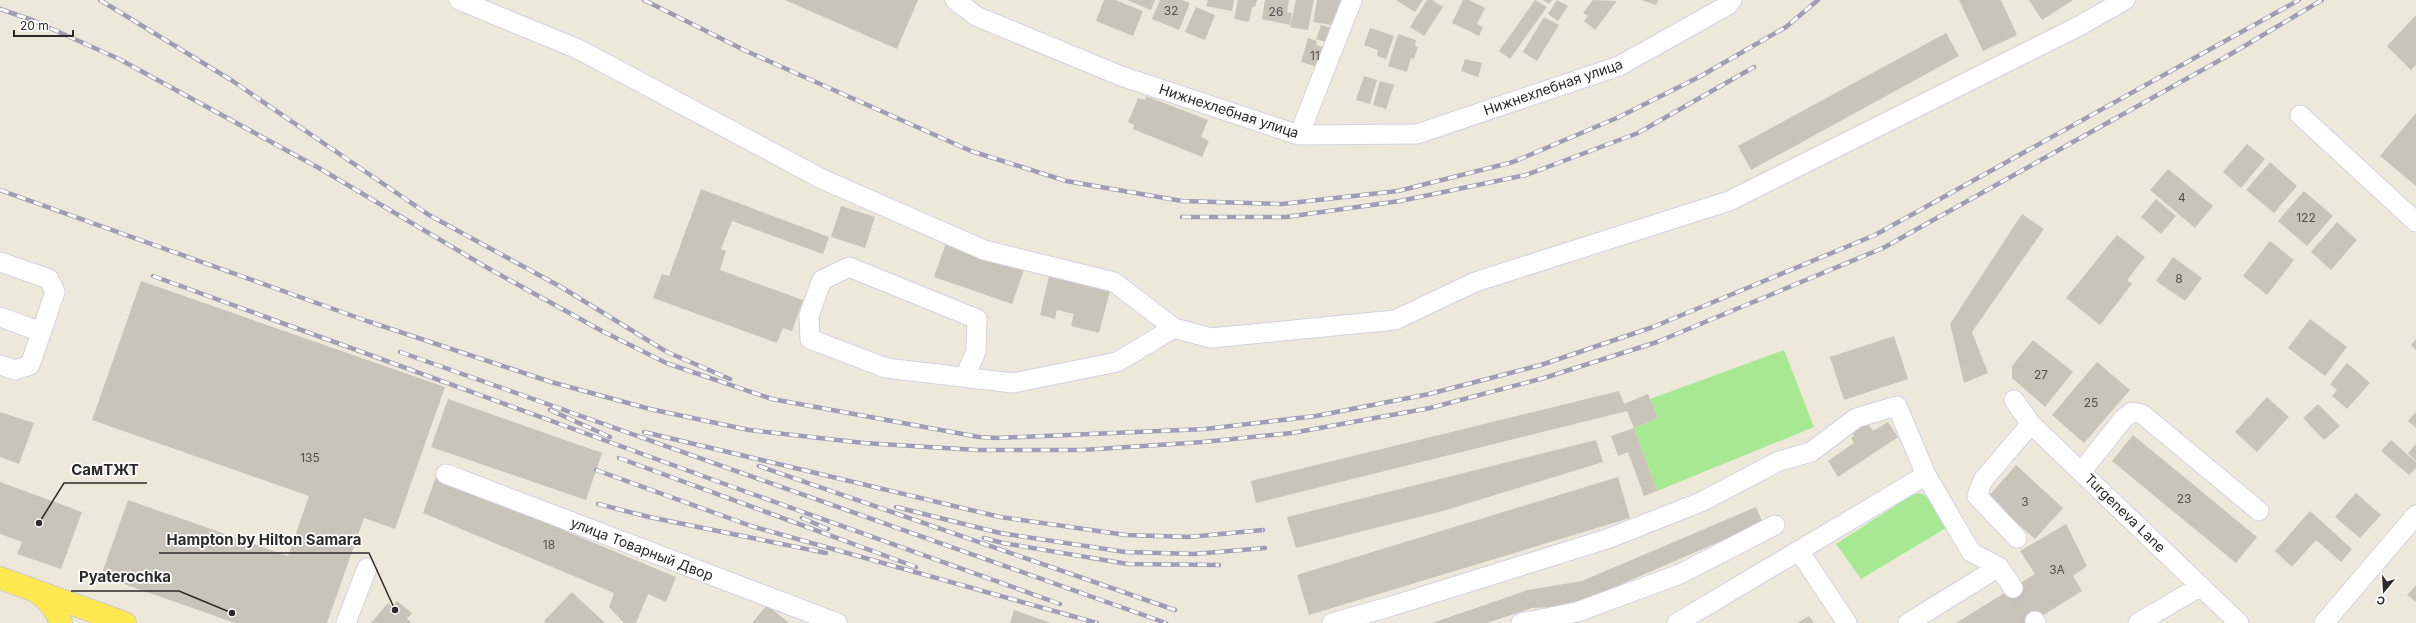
<svg xmlns="http://www.w3.org/2000/svg" width="2416" height="623" viewBox="0 0 2416 623" font-family="Inter,sans-serif">
<style>
.green{fill:#a6e992}
.building{fill:#c9c4ba}
.lines{fill:none;stroke-linecap:round;stroke-linejoin:round}
.minor-tunnel{stroke:#c7c2b8;stroke-width:19;stroke-dasharray:19 10;stroke-linecap:butt}
.minor-casing{stroke:#d0d2e5;stroke-width:21}
.major-casing{stroke:#ccc;stroke-width:24}
.minor{stroke:#fff;stroke-width:19}
.major{stroke:#fde850;stroke-width:22}
.rail-casing{stroke:#9d9eb6;stroke-width:4.5}
.rail{stroke:#fff;stroke-width:3;stroke-dasharray:9;stroke-linecap:butt}
.labels{text-anchor:middle;stroke-width:3.5;stroke-linejoin:round;paint-order:stroke}
.number-label{font-size:12px;fill:#52504e}
.street-label{font-size:14px;fill:#2a2a2a;stroke:#fff}
.leader{fill:none;stroke:#2a2a2a;stroke-width:1.5}
.callout-dot{fill:#2a2a2a;stroke:#fff;stroke-width:1.5}
.callout-label{font-size:15px;text-anchor:middle;font-weight:bold;fill:#2a2a2a;stroke:#fff;stroke-width:3.5;stroke-linejoin:round;paint-order:stroke}
</style>
<rect width="100%" height="100%" fill="#eee8db"/>
<path class="green" d="M1784 350 1814 427 1657 491 1634 428 1658 418 1650 399Z
M1919 493 1927 496 1946 528 1861 579 1836 544 1912 495Z"/>
<path class="building" d="M785 0H918L897 49Z
M1104 0H1115L1143 11 1133 36 1096 21Z
M1127 0H1155L1151 10Z
M1160 0H1182L1190 3 1179 30 1152 19Z
M1208 0H1234L1232 11 1206 6Z
M1238 0H1257L1255 7H1252L1249 22 1234 19Z
M1265 0H1289L1287 12 1292 13 1290 25 1262 19Z
M1296 0H1314L1308 30 1290 27Z
M1317 0H1343L1337 26 1313 22Z
M1396 0H1423L1415 12Z
M1427 0H1432L1443 7 1424 36 1410 27Z
M1463 0H1469L1485 8 1477 24 1483 27 1479 36 1452 23Z
M1535 0 1547 7 1510 59 1499 51Z
M1543 0H1552L1549 4Z
M1557 0 1568 6 1558 21 1548 14Z
M1593 0 1617 1 1595 30 1584 21 1588 16 1583 13Z
M1641 0H1658L1656 5Z
M1959 0H2001L2017 35 1983 51Z
M2029 0H2073L2042 20Z
M1196 7 1215 15 1205 40 1185 32Z
M2416 15V65L2411 70 2387 46Z
M1544 17 1559 25 1537 61 1523 52Z
M1321 25 1336 29 1332 44 1316 39Z
M1370 28 1394 36 1386 59 1377 56 1378 50 1364 45Z
M1946 33 1959 56 1751 170 1738 146Z
M1398 34 1416 40 1415 46 1418 47 1414 59 1411 58 1407 72 1388 66Z
M1308 38 1317 41 1316 45 1330 49 1324 69 1301 62Z
M1465 59 1482 63 1478 77 1461 71Z
M1364 76 1377 80 1370 104 1356 100Z
M1380 81 1394 85 1386 109 1373 105Z
M1146 96 1208 120 1201 137 1209 141 1202 157 1133 129 1134 125 1128 122 1138 98 1145 100Z
M2416 113V186L2380 156Z
M2247 144 2265 159 2241 188 2223 172Z
M2270 162 2297 186 2274 213 2246 190Z
M2168 169 2213 206 2195 228 2150 190Z
M701 189 829 237 823 254 732 221 721 249 726 251 720 270 803 300 792 331 783 328 777 343 653 298 662 274 669 276Z
M2304 191 2333 216 2307 246 2278 221Z
M2156 199 2176 216 2161 234 2141 217Z
M841 206 875 217 865 248 831 237Z
M2022 214 2044 229 1972 332 1988 373 1964 383 1950 324Z
M2337 222 2357 240 2331 270 2311 252Z
M2117 235 2145 257 2127 280 2132 284 2100 325 2066 298Z
M947 240 1025 267 1012 304 934 277Z
M2270 241 2294 260 2267 295 2243 276Z
M2173 257 2202 278 2185 301 2156 281Z
M1049 276 1110 291 1099 333 1071 326 1074 314 1057 310 1055 319 1040 315Z
M141 281 445 387 395 529 364 518 327 623H235L101 576 128 500 288 556 309 496 92 420Z
M2310 319 2347 347 2325 376 2288 348Z
M1894 336 1908 379 1844 400 1830 357Z
M2416 339V350L2411 345Z
M2033 340 2073 372 2045 407 2012 378V366Z
M2097 362 2130 390 2084 443 2052 415Z
M2347 363 2370 383 2347 409 2332 396 2337 390 2330 384Z
M1619 391 1624 404 1648 394 1658 418 1634 428 1627 411 1256 503 1251 481Z
M2267 397 2289 417 2257 452 2235 432Z
M448 399 602 453 586 500 431 447Z
M2318 404 2340 426 2324 440 2303 418Z
M0 412 34 423 19 464 0 457Z
M2416 412V428L2408 421Z
M1867 422 1873 431 1888 422 1898 437 1838 477 1828 461 1854 443 1851 438 1854 436 1852 432Z
M1634 428 1657 491 1644 496 1628 452 1618 456 1611 436Z
M2133 435 2257 537 2236 563 2112 461Z
M1596 440 1603 462 1443 511 1296 548 1287 517Z
M2391 440 2416 462V468L2409 475 2381 451Z
M2416 444V461L2408 453Z
M2016 465 2063 508 2035 539 1988 497Z
M436 477 676 577 666 602 648 594 636 623H624L609 607 614 593 423 513Z
M1618 477 1630 518 1309 615 1297 575Z
M0 482 82 512 61 569 17 554 22 542 0 534Z
M2356 493 2381 515 2360 538 2335 517 2348 502 2360 512 2348 502Z
M1756 507 1763 523 1587 599 1551 607 1532 608 1487 623H1432L1528 590 1582 581Z
M2310 511 2352 549 2341 562 2316 540 2292 567 2275 551Z
M2066 524 2087 566 2073 576 2082 591 2031 623H1956L2035 574 2020 551Z
M2416 585V602L2407 595Z
M572 592 605 623H546L544 621Z
M397 601 412 613 407 619 412 623H371L388 603 392 607Z
M767 605 789 623H752Z
M1014 610 1051 623H1010Z
M1809 616 1814 623H1797Z"/>
<g class="lines">
<path class="minor-tunnel" d="M2013 588 2035 621"/>
<g class="minor-casing">
<path id="minor" d="M459 0 578 49 822 179 984 250 1114 282 1174 328 1211 338 1395 320 1475 282 1729 201 2079 26 2125 0
M955 0 976 16 1121 76 1299 135 1417 134 1619 66 1728 5 1732 0
M2300 115 2416 222
M1299 135 1352 0
M0 262 49 279 55 292 30 365 15 370 0 365
M0 317 41 332
M965 377 976 351 977 319 849 267 822 280 809 315 810 339 886 368 1013 383 1117 362 1174 328
M2014 400 2031 424 2239 623
M2081 472 2124 418 2132 412 2142 414 2259 511
M446 474 837 623
M2017 538 1977 496 1983 480 2031 424
M1799 551 1847 623
M2035 621 2036 623
M346 623 367 568
M1332 623 1392 606 1607 539 1701 502 1779 461 1811 452 1856 418 1897 406 1926 475
M1521 623 1577 612 1680 574 1775 525
M1677 623 1926 475 1971 552 1999 567 2013 588
M1908 623 1999 567
M2138 623 2201 586
M2324 623 2416 515"/>
</g>
<g class="major-casing">
<path id="major" d="M0 578 125 623
M39 594C50 601 56 610 61 623"/>
</g>
<use href="#minor" class="minor"/>
<use href="#major" class="major"/>
<g class="rail-casing">
<path id="rail" d="M100 0 231 80 429 215 561 287 667 352 730 379
M644 0 746 51 971 151 1066 181 1182 201 1282 204 1398 191 1513 162 1619 117 1699 77 1786 27 1818 0
M0 9 32 20 119 59 319 168 486 267 602 331 666 363 772 399 979 437 997 438 1205 429 1316 416 1429 394 1541 365 1653 327 1875 235 2299 0
M0 190 367 321 551 382 650 409 749 430 864 443 977 450H1083L1203 442 1292 433 1430 408 1544 378 1657 342 1883 248 2231 54 2322 0
M1182 217H1286L1400 201 1526 175 1638 133 1754 67
M153 276 733 487 1060 604
M400 352 1166 623
M550 410 610 437
M644 432 1000 517 1126 535 1189 537 1263 530
M619 458 916 567
M759 466 1175 610
M596 470 751 526 1097 623
M598 504 649 517 826 553
M896 507 1000 533 1125 552 1194 554 1265 548
M802 518 828 529
M984 538 1003 543 1128 564 1219 565"/>
</g>
<use href="#rail" class="rail"/>
</g>
<g class="labels">
<g class="number-label">
<text x="1171" y="15">32</text>
<text x="1276" y="16">26</text>
<text x="1315" y="60">11</text>
<text x="2182" y="202">4</text>
<text x="2306" y="222">122</text>
<text x="2179" y="283">8</text>
<text x="2041" y="379">27</text>
<text x="2091" y="407">25</text>
<text x="310" y="462">135</text>
<text x="2184" y="503">23</text>
<text x="2025" y="506">3</text>
<text x="549" y="549">18</text>
<text x="2057" y="574">3А</text>
</g>
<g class="street-label">
<text transform="translate(1553 87) rotate(-19)" y="5">Нижнехлебная улица</text>
<text transform="translate(1229 111) rotate(18)" y="5">Нижнехлебная улица</text>
<text transform="translate(2125 513) rotate(44)" y="5">Turgeneva Lane</text>
<text transform="translate(642 549) rotate(21)" y="5">улица Товарный Двор</text>
</g>
</g>
<path class="leader" d="M39 523L64 483H147M395 610L369 553H159M232 613L179 591H71"/>
<g class="callout-dot">
<circle cx="39" cy="523" r="4"/>
<circle cx="395" cy="610" r="4"/>
<circle cx="232" cy="613" r="4"/>
</g>
<g class="callout-label">
<text x="105" y="475">СамТЖТ</text>
<text x="264" y="545">Hampton by Hilton Samara</text>
<text x="125" y="582">Pyaterochka</text>
</g>
<g transform="translate(2384 591) rotate(198)" stroke="#ffffff" stroke-width="3" paint-order="stroke">
<path d="M0-3L7 15L0 10L-7 15Z" fill="#2a2a2a"/>
<text y="-6" font-size="11" font-weight="bold" text-anchor="middle" fill="#2a2a2a">С</text>
</g>
<path d="M14 30v6h59v-6" fill="none" stroke="#2a2a2a" stroke-width="2"/>
<text x="20" y="30" font-size="12" fill="#2a2a2a" stroke="#ffffff" stroke-width="3" paint-order="stroke">20 m</text>
</svg>
